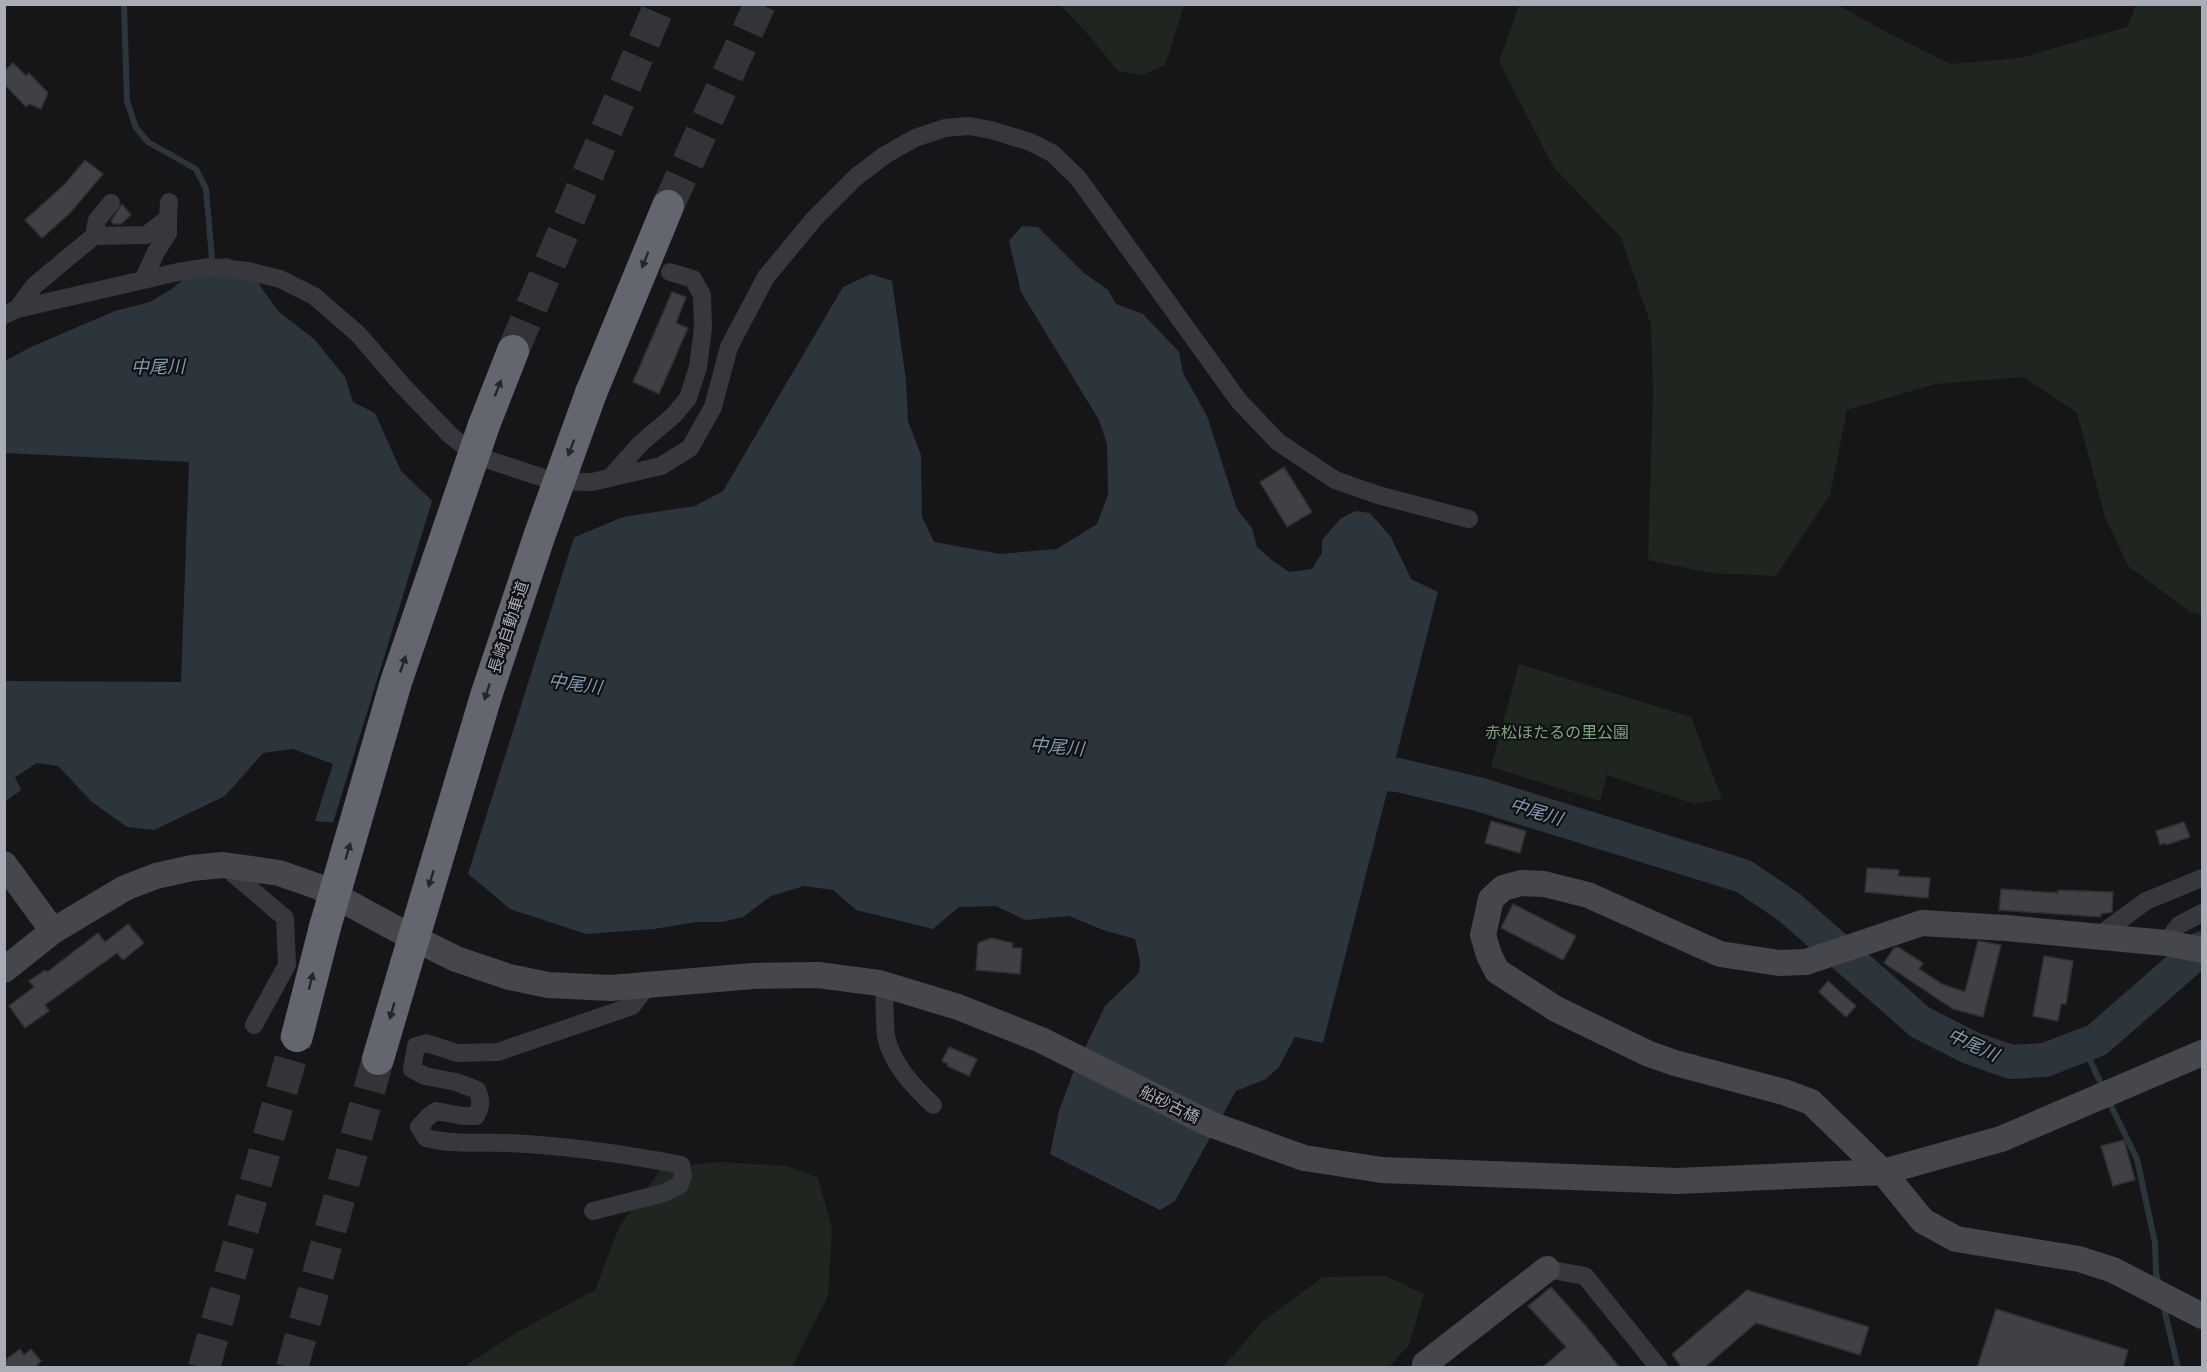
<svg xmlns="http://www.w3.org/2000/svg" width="2207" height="1372" viewBox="0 0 2207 1372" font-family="'Alegreya Sans','Noto Sans JP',sans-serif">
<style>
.green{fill:#1e261f}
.water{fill:#2c353c}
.pier{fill:#161618}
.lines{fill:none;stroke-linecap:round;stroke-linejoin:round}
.stream{stroke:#2c353c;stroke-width:6}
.river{stroke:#2c353c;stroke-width:34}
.building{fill:#404145;stroke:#303034;stroke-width:1.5}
.highway-tunnel{stroke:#333438;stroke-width:32;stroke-dasharray:32 16;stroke-linecap:butt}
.street{stroke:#37383d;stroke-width:18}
.secondary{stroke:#45474d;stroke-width:26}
.highway{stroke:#63666e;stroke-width:32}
.highway-bridge{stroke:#63666e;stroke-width:32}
.oneway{fill:#26262a}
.labels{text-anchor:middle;stroke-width:4.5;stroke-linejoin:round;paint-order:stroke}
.street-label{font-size:16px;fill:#a8adb8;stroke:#111113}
.park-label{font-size:16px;fill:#7fa381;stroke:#111113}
.water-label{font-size:18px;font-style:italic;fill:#7f9bb3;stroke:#111113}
</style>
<rect width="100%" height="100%" fill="#161618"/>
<path class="green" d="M1060 5H1184L1165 65 1142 75 1118 71 1084 30Z
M1519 5H1838L1888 33 1950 64 2020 58 2127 27 2136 5H2202V615L2190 612 2128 566 2105 517 2077 413 2024 377 1935 384 1847 410 1830 495 1776 576 1710 573 1648 560 1653 391 1651 325 1621 237 1554 168 1499 62Z
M1519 664 1691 717 1722 799 1695 804 1607 775 1600 801 1491 767Z
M717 1162 787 1166 818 1178 832 1228 828 1296 792 1367 462 1368 521 1330 595 1290 619 1227 661 1169Z
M1386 1276 1424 1294 1409 1345 1389 1367H1223L1261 1323 1323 1277Z"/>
<path class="water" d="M1022 226 1038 227 1084 273 1108 290 1116 304 1143 314 1179 352 1183 373 1207 416 1237 509 1252 528 1257 547 1273 561 1289 572 1312 569 1322 553V540L1341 518 1356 511 1370 513 1391 537 1411 579 1438 592 1323 1043 1295 1037 1279 1067 1266 1079 1236 1091 1175 1201 1160 1210 1050 1154 1059 1111 1073 1073 1105 1006 1139 973 1140 961 1135 939 1103 930 1069 916 1025 920 996 906 959 907 933 929 856 910 833 890 804 886 771 896 743 917 722 922H696L654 929 586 934 510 909 453 861 406 839 338 823 315 821 333 764 293 749 263 753 225 796 154 830 127 827 92 802 58 766 37 763 15 777 21 790 5 802V681L181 682 189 462 5 453V361L31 347 115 311 150 302 172 289 206 260 228 258 247 266 256 277 261 287 278 311 314 339 345 377 353 402 375 413 401 471 444 512 520 543 575 537 623 517 695 506 723 491 843 287 871 274 892 281 906 380 908 421 921 455 922 517 934 542 1000 554 1057 549 1097 524 1108 495 1107 444 1099 420 1021 292 1009 241Z"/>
<path class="pier" d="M433 498 446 510 520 540 575 534 467 877 452 863 405 842 332 826Z"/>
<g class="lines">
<path class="stream" d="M124 4 127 101 136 128 148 142 196 169 206 189 212 259
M2083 1045 2103 1088
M2108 1100 2137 1159 2155 1243 2156 1273 2159 1285
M2163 1304 2178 1368"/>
<path class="river" d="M1345 771 1398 775 1478 794 1743 876 1789 907 1920 1022 1971 1048 2011 1062 2045 1060 2097 1040 2202 948"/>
</g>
<path class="building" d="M13 63 26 76 29 73 48 93 41 109 29 104 26 107 4 84V71Z
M85 160 103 174 70 213 42 238 25 220 65 184Z
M122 204 131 215 121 224H113L111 221Z
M672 292 686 297 676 323 688 328 659 394 633 382Z
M1284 467 1312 512 1287 527 1260 482Z
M1491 821 1526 831 1520 853 1485 843Z
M2184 822 2190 837 2166 845 2165 843 2160 845 2156 831Z
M1867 868 1899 870 1898 876 1930 878 1928 898 1865 892Z
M2001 889 2058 893V890L2113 892 2112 912 2101 914V917L1999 910Z
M1513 904 1576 936 1563 960 1501 928Z
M128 924 144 943 123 960 117 953 45 1005 49 1011 25 1028 9 1006 34 987 29 981 45 970 47 972 98 933 105 942Z
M991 938 1013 943 1012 948H1022L1020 974 976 970 978 943Z
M1978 941 2001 945 1983 1017 1953 1009 1884 963 1894 948 1898 947 1923 963 1919 969 1942 984 1965 992Z
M2044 956 2073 961 2066 1004H2061L2058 1021 2033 1016Z
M1828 981 1856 1006 1846 1017 1819 992Z
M949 1047 977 1059 969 1076 947 1066 948 1064 942 1061Z
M2124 1140 2135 1180 2113 1186 2101 1146Z
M1551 1287 1585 1325 1620 1368H1542L1566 1347 1528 1306Z
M1747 1290 1869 1327 1860 1355 1756 1323 1704 1368H1682L1672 1354Z
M1996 1309 2128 1350 2123 1368H1977Z
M20 1349 24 1355 31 1349 41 1361 35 1368H4V1361Z"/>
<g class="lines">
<path class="highway-tunnel" d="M668 206 760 4
M513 351 660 4
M204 1368 297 1036
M292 1368 378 1059"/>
<path class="street" d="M94 236 97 220 111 203
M143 280 156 252 168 233V218
M17 309 35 285 94 236 146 235 168 218 169 202
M4 315 17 309 178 272 209 267 248 271 280 279 314 296 358 334 402 385 450 435 477 456 553 481 592 482 661 466 690 448 713 407 729 347 766 277 814 219 856 177 885 155 915 138 945 128 969 126 991 130 1030 142 1052 153 1078 178 1239 401 1278 442 1335 480 1378 495 1469 519
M610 478 640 444 674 415 688 398 698 367 703 328 702 295 693 279 670 272
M223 865 285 918 287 965 254 1025
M2097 937 2146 901 2202 878
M2166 943 2179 925 2202 913
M884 984C885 1001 884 1019 886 1036 891 1063 914 1087 933 1105
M593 1211 664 1193 680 1185 683 1175 681 1165C625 1154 567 1146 510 1143 482 1142 454 1145 426 1138L419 1127 428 1117 436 1111 463 1116H476C481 1106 482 1101 477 1090L456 1082 425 1076 412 1069 416 1046 426 1043 457 1053 498 1052 632 1006 648 985
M1547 1269 1585 1276 1659 1368"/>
<path class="secondary" d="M4 864 53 931
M2202 950 2166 943 2006 928 1922 923 1806 962 1779 963 1720 954 1588 895 1544 884 1521 883 1503 888 1491 899 1483 935 1489 955 1497 971 1556 1009 1649 1054 1675 1063 1784 1092 1811 1102 1883 1172 1923 1221 1956 1239 2079 1259 2113 1270 2202 1316
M4 970 53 931 125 888 156 876 192 868 223 865 279 873 319 887 400 931 456 959 509 977 548 985 611 988 753 976 818 975 879 983 958 1007 1041 1040 1210 1124 1304 1158 1382 1170 1677 1181 1883 1172 2001 1139 2202 1053
M1425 1368V1364L1547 1269"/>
<path class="highway" d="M591 393 668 206
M484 425 513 351
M297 1036 325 927
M378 1059 406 964"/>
<path class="highway-bridge" d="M325 927 396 682 484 425
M406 964 486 696 540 534 591 393"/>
</g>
<defs><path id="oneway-solid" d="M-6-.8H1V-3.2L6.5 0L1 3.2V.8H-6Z" transform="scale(1.5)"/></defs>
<g class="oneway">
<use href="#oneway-solid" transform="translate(645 260) rotate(112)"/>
<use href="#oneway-solid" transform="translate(498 388) rotate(-69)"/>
<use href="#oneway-solid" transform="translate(571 448) rotate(110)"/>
<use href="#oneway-solid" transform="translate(403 664) rotate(-71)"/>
<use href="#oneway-solid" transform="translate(487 692) rotate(108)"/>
<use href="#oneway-solid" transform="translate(348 851) rotate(-74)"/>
<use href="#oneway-solid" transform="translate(431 879) rotate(107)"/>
<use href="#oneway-solid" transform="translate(311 981) rotate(-76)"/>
<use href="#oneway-solid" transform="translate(392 1011) rotate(106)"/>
</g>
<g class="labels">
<g class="street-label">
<text transform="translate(508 627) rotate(-72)" y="6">長崎自動車道</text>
<text transform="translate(1170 1104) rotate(26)" y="6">船砂古橋</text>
</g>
<g class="park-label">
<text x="1557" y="738">赤松ほたるの里公園</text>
</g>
<g class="water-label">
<text transform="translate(158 367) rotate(-1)" y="6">中尾川</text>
<text transform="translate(575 684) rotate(8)" y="6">中尾川</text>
<text transform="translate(1057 747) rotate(5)" y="6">中尾川</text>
<text transform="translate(1536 812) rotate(17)" y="6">中尾川</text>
<text transform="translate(1973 1045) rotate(24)" y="6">中尾川</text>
</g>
</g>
<rect width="2207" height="1372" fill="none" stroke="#a8adb8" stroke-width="12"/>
</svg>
